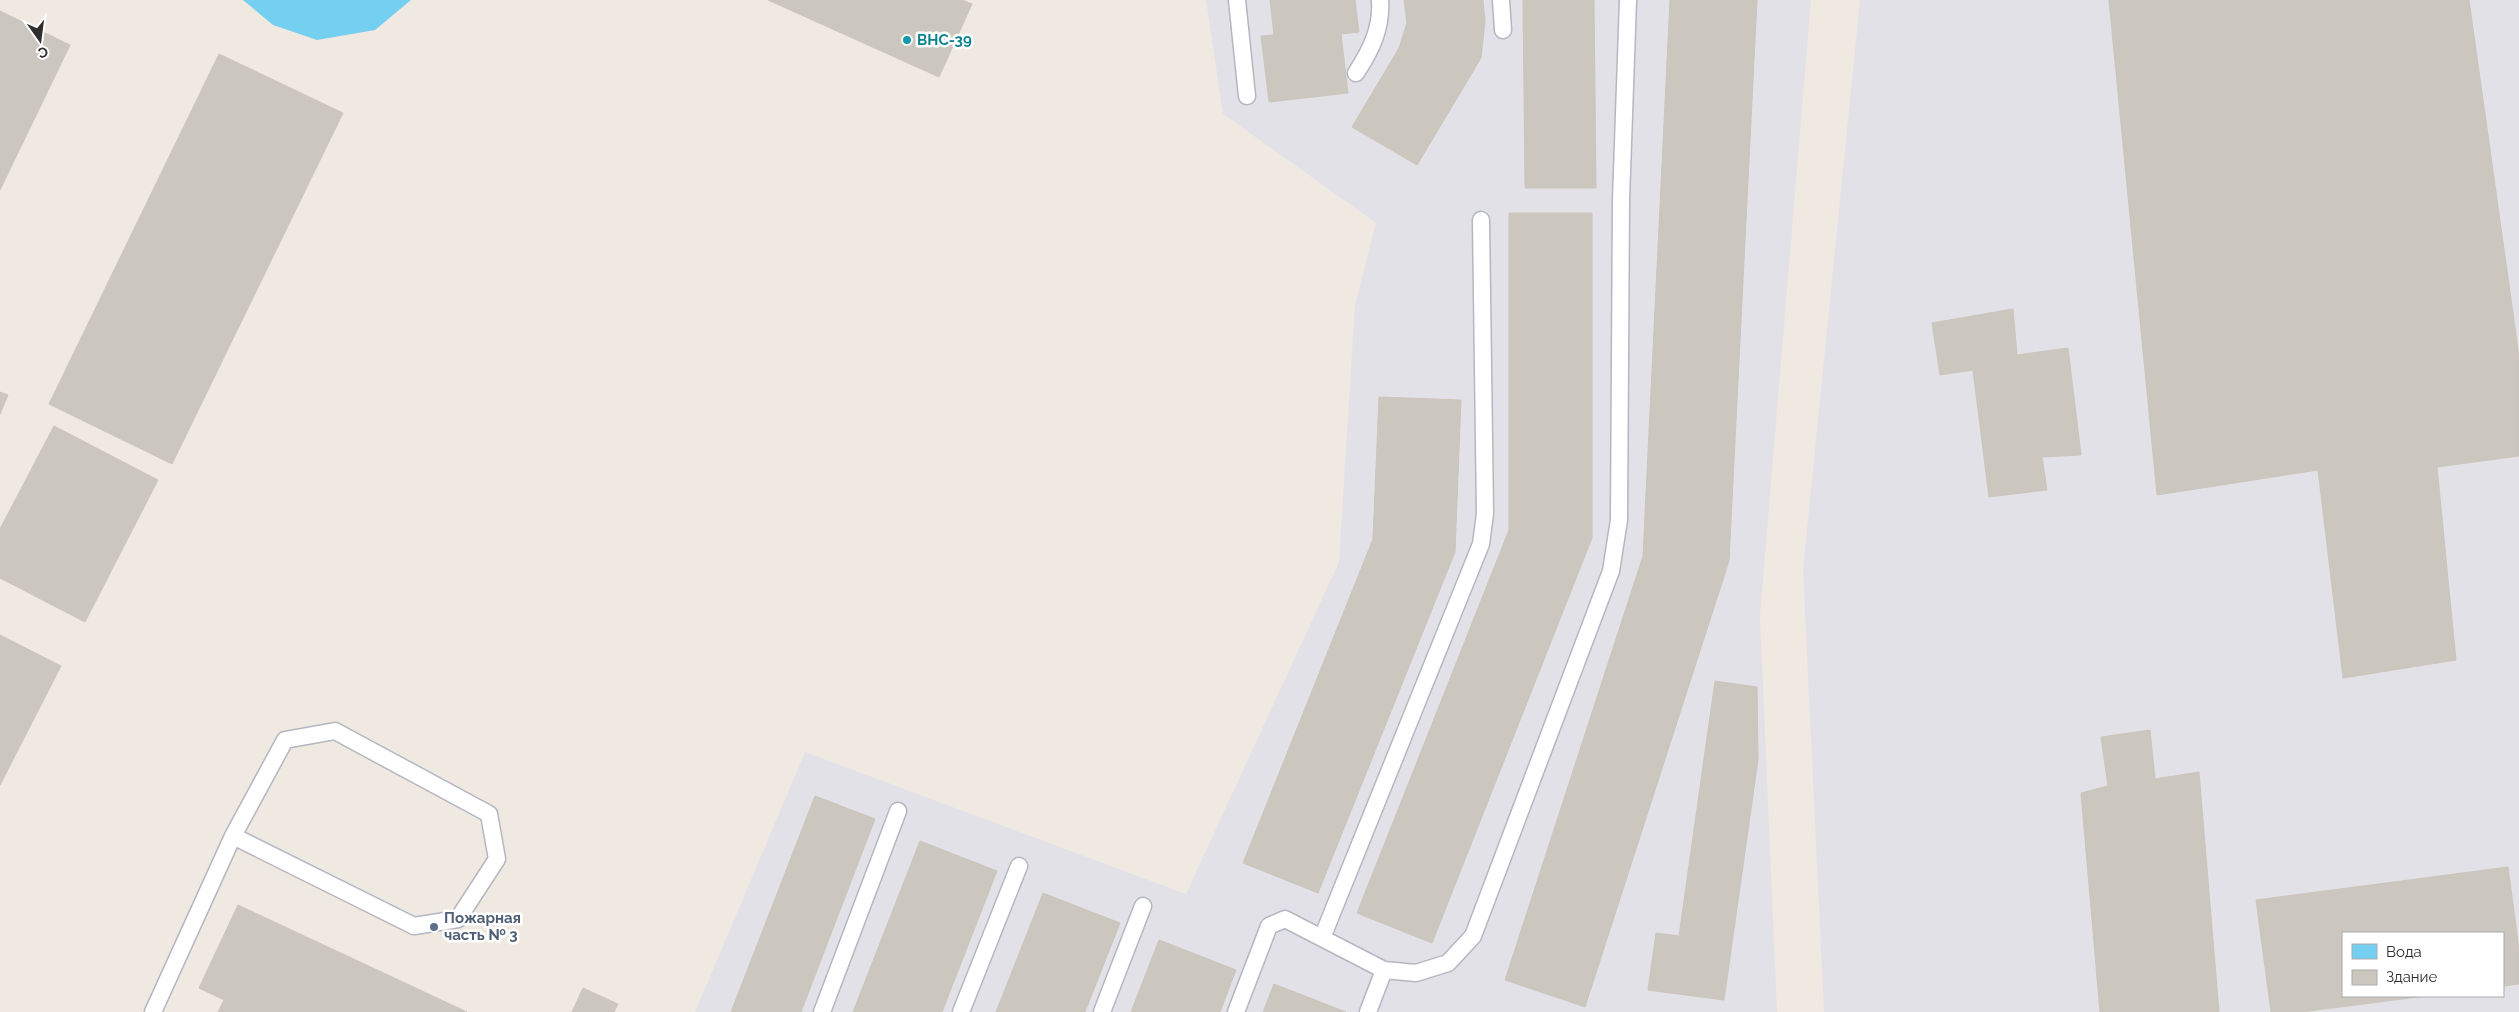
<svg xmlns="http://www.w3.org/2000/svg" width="2519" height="1012" viewBox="0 0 2519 1012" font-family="Raleway,sans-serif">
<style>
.industrial{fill:#e3e1e8;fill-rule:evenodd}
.water{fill:#75cff0}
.building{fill:#cbc7bf;stroke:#cbc5ba}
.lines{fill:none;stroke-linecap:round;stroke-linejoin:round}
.lane-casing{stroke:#b4b7c1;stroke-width:19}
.lane{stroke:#fff;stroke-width:16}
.culture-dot{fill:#0f9aa8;stroke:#fff;stroke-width:2}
.service-dot{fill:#5c6f8a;stroke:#fff;stroke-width:2}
.labels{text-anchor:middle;stroke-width:5;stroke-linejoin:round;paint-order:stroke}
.culture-label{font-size:15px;font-weight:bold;fill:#0d838f;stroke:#fff;text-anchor:start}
.service-label{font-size:15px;font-weight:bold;fill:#4e5e75;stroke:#fff;text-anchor:start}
</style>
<rect width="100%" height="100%" fill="#efe9e1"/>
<path class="industrial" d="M1206 0H1811L1760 616 1777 1012H695L805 752 1186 894 1339 562 1355 305 1376 223 1223 114Z
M1860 0H2519V1012H1824L1803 569ZM2343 933H2503V996H2343Z"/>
<path class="water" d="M243 0H411L375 30 317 40 273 25Z"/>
<path class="building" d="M768 0H962L972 4 939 77Z
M1270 0H1355L1359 32 1341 34 1348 93 1269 102 1261 36 1274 35Z
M1404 0H1483L1485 21 1481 58 1417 165 1352 127 1399 48 1407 23Z
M1523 0H1594L1596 188H1525Z
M1670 0H1757L1729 561 1585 1007 1505 980 1643 556Z
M2109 0H2469L2519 356V456L2437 467 2456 660 2343 678 2318 470 2157 495Z
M0 11 70 45 0 190Z
M219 54 343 113 172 464 49 404Z
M1509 213H1592V538L1432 943 1357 913 1509 530Z
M2013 309 2017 355 2068 348 2081 455 2042 457 2047 490 1989 497 1973 370 1940 375 1932 323Z
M0 392 8 395 0 414Z
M1379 397 1461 400 1455 552 1318 893 1243 863 1373 539Z
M54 426 158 480 85 622 0 578V529Z
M0 635 61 666 0 785Z
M1715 681 1757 687 1758 760 1724 1000 1648 990 1656 933 1679 936Z
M2150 730 2155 779 2199 772 2219 1012H2100L2081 793 2108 786 2101 737Z
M815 796 875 819 801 1012H731Z
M920 841 997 871 942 1012H853Z
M2508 867 2519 949V984L2503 986V933H2343V996H2426L2301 1012H2271L2256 900Z
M1043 893 1120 923 1085 1012H996Z
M238 905 467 1012H218L224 1000 199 988Z
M1159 940 1236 970 1220 1012H1131Z
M1274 984 1346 1012H1263Z
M583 988 618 1004 614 1012H572Z"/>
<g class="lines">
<g class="lane-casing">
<path id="lane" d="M1237 0 1247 96
M1501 0 1503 30
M1356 73C1371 50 1382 28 1380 0
M1322 938 1481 544 1485 514 1481 220
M153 1012 233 836 285 740 335 731 489 814 497 859 458 919 414 926 233 836
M822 1012 898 811
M961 1012 1019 866
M1102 1012 1143 906
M1236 1012 1269 926 1285 919 1384 970 1416 973 1448 963 1473 936 1611 571 1619 520 1621 200 1628 0
M1368 1012 1384 970"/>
</g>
<use href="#lane" class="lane"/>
</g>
<circle class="culture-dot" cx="907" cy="40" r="5"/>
<circle class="service-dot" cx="434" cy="927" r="5"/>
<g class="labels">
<g class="culture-label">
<text x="917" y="45">ВНС-39</text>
</g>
<g class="service-label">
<text x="444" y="923">Пожарная<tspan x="444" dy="17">часть № 3</tspan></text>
</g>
</g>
<rect x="2342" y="932" width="162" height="65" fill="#ffffff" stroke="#ababab"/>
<rect x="2352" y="944" width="25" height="15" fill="#75cff0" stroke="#ababab"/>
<text x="2386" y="957" font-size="15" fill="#2e2e2e">Вода</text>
<rect x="2352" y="970" width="25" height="15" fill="#cbc7bf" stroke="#ababab"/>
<text x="2386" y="982" font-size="15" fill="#2e2e2e">Здание</text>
<g transform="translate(40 40) rotate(166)" stroke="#ffffff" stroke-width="4" paint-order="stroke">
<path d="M0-4L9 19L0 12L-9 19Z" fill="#2e2e2e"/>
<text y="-8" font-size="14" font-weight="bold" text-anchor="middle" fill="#2e2e2e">С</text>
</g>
</svg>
